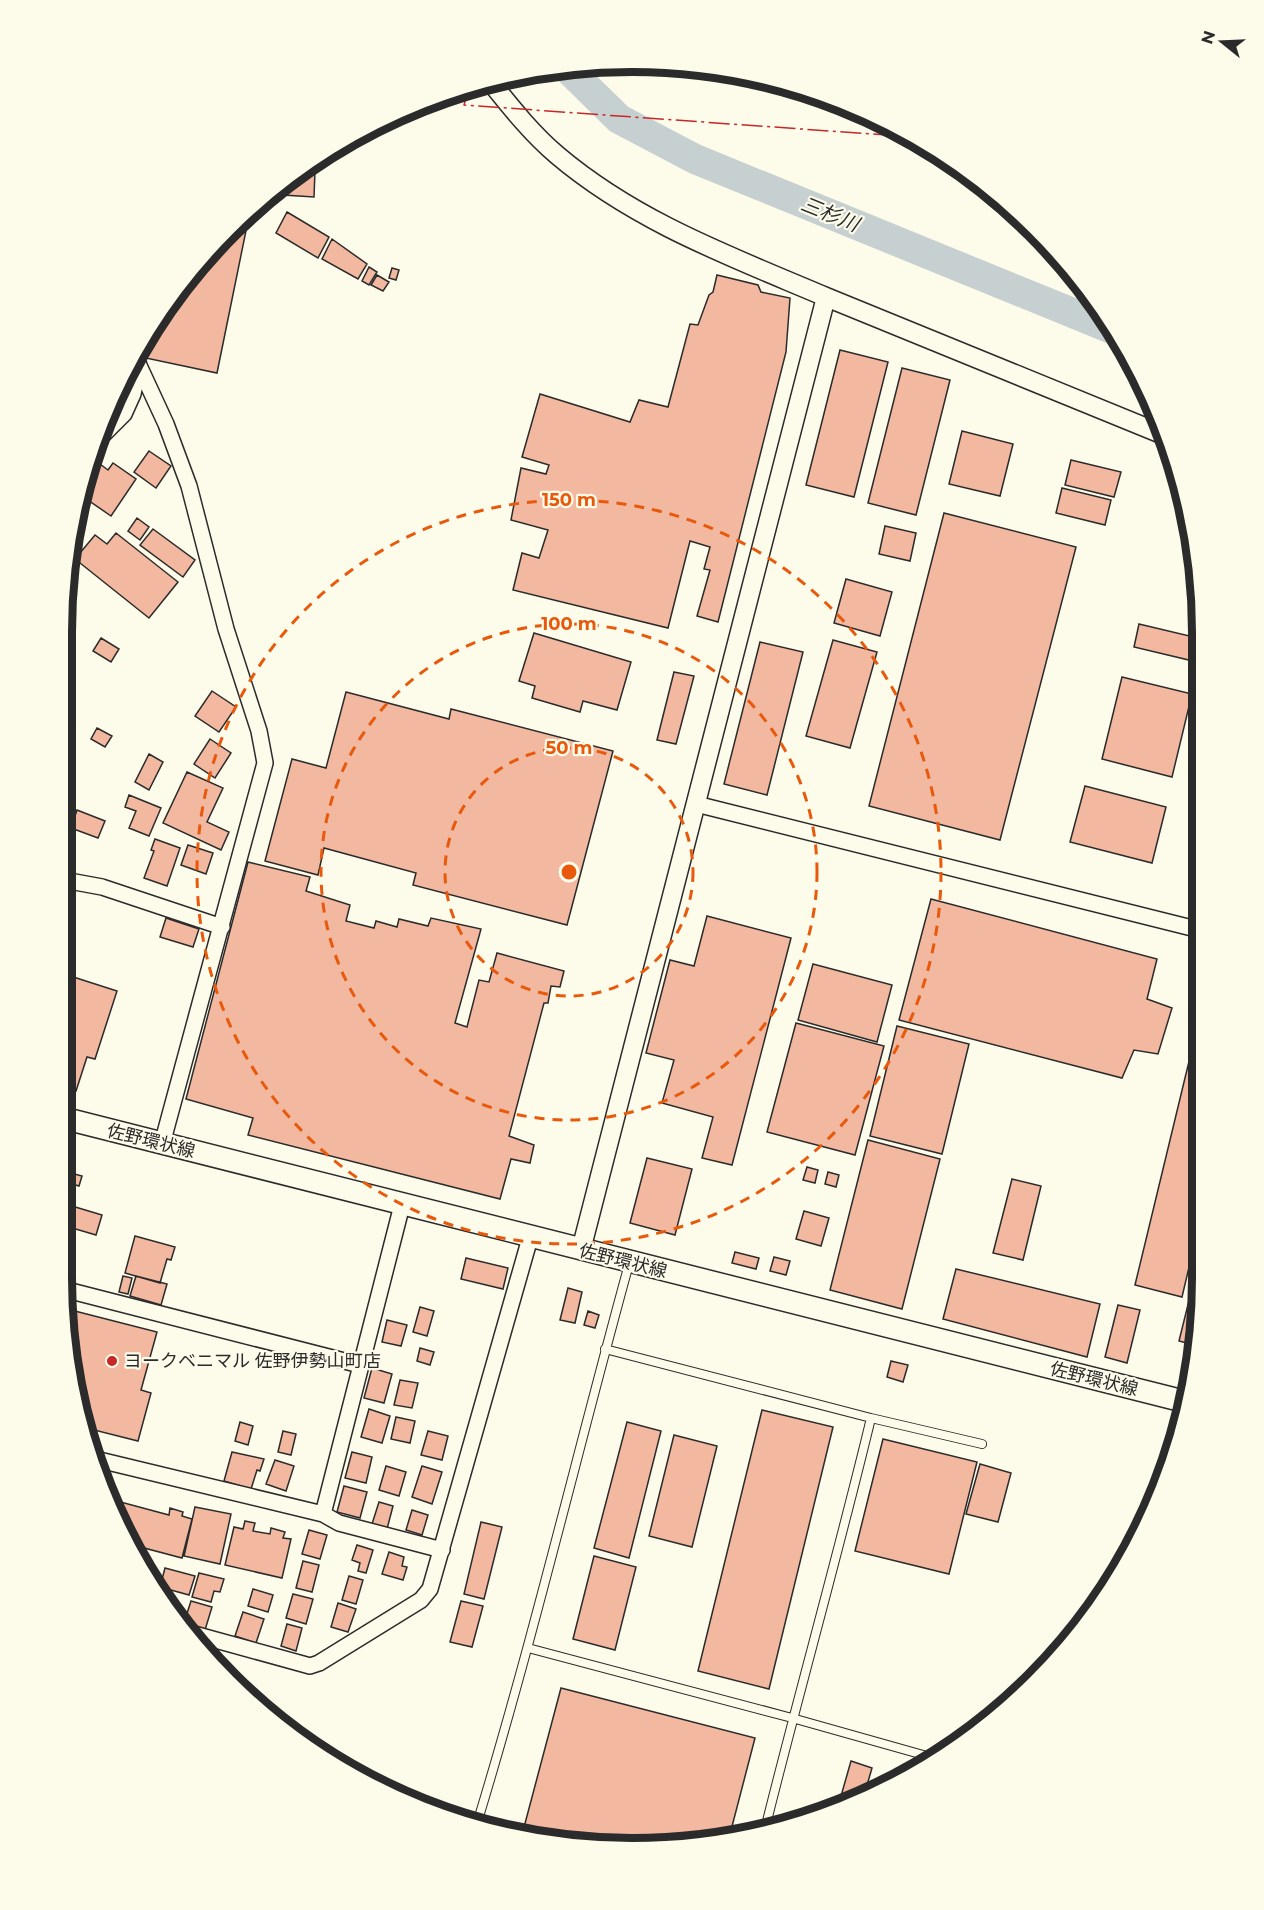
<svg xmlns="http://www.w3.org/2000/svg" width="1264" height="1910" viewBox="0 0 1264 1910" font-family="Montserrat,'Noto Sans JP',sans-serif">
<style>
.lines{fill:none;stroke-linecap:round;stroke-linejoin:round}
.river{stroke:#c7d0d0;stroke-width:30}
.building{fill:#f2b8a0;stroke:#2b2b2b;stroke-width:1.5}
.service-casing{stroke:#2b2b2b;stroke-width:10}
.minor-casing{stroke:#2b2b2b;stroke-width:18}
.tertiary-casing{stroke:#2b2b2b;stroke-width:21}
.secondary-casing{stroke:#2b2b2b;stroke-width:24}
.path{stroke:#6a6964;stroke-width:3;stroke-dasharray:4.5 3;stroke-linecap:butt}
.service{stroke:#fdfbea;stroke-width:8}
.minor{stroke:#fdfbea;stroke-width:15}
.tertiary{stroke:#fdfbea;stroke-width:18}
.secondary{stroke:#fdfbea;stroke-width:21}
.power{stroke:#c62828;stroke-width:1.5;stroke-dasharray:21 4.5 3 4.5;stroke-linecap:butt}
.ring{fill:none;stroke:#e8590c;stroke-width:3;stroke-dasharray:10 8}
.poi-dot{fill:#c62828;stroke:#fdfbea;stroke-width:2}
.labels{text-anchor:middle;stroke-width:4.5;stroke-linejoin:round;paint-order:stroke}
.street-label{font-size:18px;fill:#2b2b2b;stroke:#fdfbea}
.poi-label{font-size:18px;fill:#2b2b2b;stroke:#fdfbea;text-anchor:start}
.water-label{font-size:20px;font-style:italic;fill:#2b2b2b;stroke:#fdfbea}
.rim{fill:none;stroke:#2b2b2b;stroke-width:8}
.centre{fill:#e8590c;stroke:#fdfbea;stroke-width:3}
.ring-label{font-size:18px;text-anchor:middle;font-weight:bold;fill:#e8590c;stroke:#fdfbea;stroke-width:4.5;stroke-linejoin:round;paint-order:stroke}
</style>
<rect width="100%" height="100%" fill="#fdfbea"/>
<g class="lines">
<path class="river" d="M566 67 619 119 695 159 1112 329"/>
</g>
<path class="building" d="M391 116 387 131 371 126 380 120Z
M305 166 310 167V171H315L314 197 283 195 284 180 298 171H303Z
M250 211 217 373 141 357 143 345 203 256Z
M287 212 329 237 318 258 276 233Z
M332 239 367 264 358 279 322 259Z
M369 267 377 272 369 285 362 281Z
M392 268 399 270 396 280 389 278Z
M377 275 389 282 383 291 371 285Z
M717 275 758 285 761 292 790 298 786 352 718 622 697 616 710 570 704 569 710 547 690 541 668 628 513 590 522 553 539 558 548 530 511 520 521 468 546 474 549 465 522 457 540 394 630 422 639 400 668 407 690 324 698 325 709 295 713 292Z
M840 350 888 362 854 497 806 485Z
M902 368 950 380 916 515 868 503Z
M114 400 120 404 113 416 110 414Z
M962 431 1013 444 1000 496 949 484Z
M149 451 171 466 156 488 134 472Z
M1071 460 1121 472 1114 497 1065 485Z
M96 461 108 470 113 463 136 479 111 516 85 498 94 485 89 482Z
M1062 488 1111 500 1105 525 1056 513Z
M944 513 1076 547 1000 840 869 806Z
M137 518 149 527 140 540 128 531Z
M885 526 916 533 910 561 879 554Z
M153 529 195 560 183 577 140 545Z
M116 533 178 582 149 618 75 559 95 535 107 544Z
M846 579 892 592 880 636 834 623Z
M1139 624 1198 638 1193 661 1134 647Z
M534 633 631 662 617 710 583 701 580 712 532 698 535 686 519 681Z
M101 638 119 649 111 662 93 651Z
M833 640 877 652 850 748 806 736Z
M760 642 803 652 767 795 724 784Z
M674 672 694 676 676 744 657 740Z
M1122 677 1192 694 1172 777 1102 759Z
M212 691 236 707 219 732 195 716Z
M346 692 449 719 451 709 613 751 567 925 413 885 416 873 324 848 318 875 265 861 292 759 326 768Z
M97 728 112 736 105 747 91 739Z
M210 739 231 753 215 778 194 764Z
M149 754 163 762 149 790 135 782Z
M187 772 223 788 207 822 229 832 221 850 163 823Z
M1085 786 1166 807 1152 863 1070 842Z
M129 795 161 808 149 836 129 828 136 811 125 807Z
M65 807 74 811 69 825 65 824Z
M77 810 105 821 98 838 71 828Z
M65 828 75 832 64 860Z
M155 839 180 848 167 886 144 878 154 851 151 850Z
M188 845 213 853 206 874 181 865Z
M248 862 310 877 306 891 350 905 346 921 374 928 376 921 397 927 399 919 428 926 431 918 481 929 455 1023 467 1027 479 980 489 982 497 953 564 971 560 987 551 986 548 1003H544L509 1136 534 1145 530 1163 511 1159 500 1199 248 1135 253 1118 186 1099Z
M931 899 1157 959 1147 999 1172 1008 1158 1054 1134 1050 1122 1078 899 1020Z
M707 916 791 938 732 1165 702 1158 713 1117 662 1103 674 1060 646 1053 670 960 694 966Z
M166 918 199 929 193 947 160 937Z
M813 964 892 985 877 1042 798 1020Z
M64 974 117 991 95 1059 87 1057 76 1091 63 1087Z
M1199 1020 1198 1229 1182 1297 1135 1285Z
M796 1023 884 1046 855 1155 767 1132Z
M897 1026 969 1044 942 1154 870 1136Z
M868 1140 940 1159 902 1309 830 1290Z
M62 1147 70 1149 67 1162 62 1161Z
M647 1158 692 1169 675 1235 630 1223Z
M807 1167 818 1170 815 1183 803 1180Z
M67 1172 82 1176 79 1186 65 1182 62 1193V1174L66 1175Z
M828 1172 839 1175 836 1187 825 1184Z
M1012 1179 1041 1186 1023 1260 993 1253Z
M62 1203 102 1215 96 1235 62 1225Z
M804 1211 829 1218 821 1246 796 1239Z
M62 1235 67 1236 62 1255Z
M135 1236 175 1247 171 1260 167 1259 160 1283 125 1273Z
M735 1252 759 1258 756 1269 732 1263Z
M774 1257 790 1261 786 1275 770 1271Z
M466 1258 508 1268 503 1289 461 1279Z
M1198 1264V1346L1179 1341Z
M956 1269 1100 1304 1087 1357 943 1319Z
M123 1276 132 1278 128 1294 119 1292Z
M136 1276 167 1284 161 1305 130 1296Z
M568 1288 582 1292 575 1323 560 1320Z
M1118 1305 1140 1310 1127 1363 1105 1357Z
M420 1307 434 1311 427 1336 413 1332Z
M67 1309 157 1332 141 1390 151 1393 138 1441 86 1428Z
M588 1311 599 1315 595 1328 584 1325Z
M387 1320 407 1325 401 1346 382 1342Z
M420 1348 434 1352 430 1365 417 1361Z
M891 1361 908 1365 903 1382 887 1377Z
M372 1368 392 1374 384 1403 364 1398Z
M400 1380 418 1383 412 1408 394 1405Z
M369 1409 390 1416 382 1443 361 1437Z
M762 1410 833 1427 769 1689 698 1671Z
M396 1417 415 1421 410 1443 391 1439Z
M240 1422 253 1426 248 1445 235 1441Z
M627 1422 661 1431 629 1558 594 1548Z
M283 1431 296 1434 291 1455 278 1452Z
M428 1431 448 1436 442 1460 421 1455Z
M674 1435 717 1446 692 1547 649 1536Z
M883 1439 977 1462 949 1574 855 1551Z
M232 1452 264 1459 260 1471 257 1470 251 1489 224 1481Z
M352 1452 372 1457 366 1483 345 1478Z
M275 1460 294 1466 286 1491 266 1484Z
M980 1464 1011 1473 998 1522 966 1514Z
M386 1466 406 1472 399 1496 379 1490Z
M422 1466 442 1472 432 1504 412 1497Z
M344 1486 367 1492 360 1518 337 1512Z
M108 1493 114 1495 113 1500 169 1515 170 1508 183 1512 182 1516 192 1519 182 1558 133 1545Z
M379 1502 393 1506 387 1529 372 1524Z
M195 1507 231 1514 220 1564 184 1556Z
M412 1510 428 1515 422 1535 406 1530Z
M245 1521 255 1523 253 1531 270 1534 271 1528 285 1532 283 1538 291 1539 282 1578 225 1565 234 1527 243 1529Z
M481 1522 502 1527 484 1599 464 1594Z
M309 1530 327 1535 320 1559 302 1554Z
M357 1545 373 1550 366 1573 358 1571 360 1563 352 1560Z
M389 1552 404 1557 402 1566 407 1567 403 1580 382 1574Z
M594 1556 636 1567 615 1650 573 1639Z
M303 1561 319 1565 312 1592 296 1588Z
M165 1568 195 1576 189 1595 160 1587Z
M199 1573 224 1579 220 1592 214 1591 211 1602 192 1597Z
M349 1576 363 1580 356 1604 342 1600Z
M253 1589 273 1595 268 1612 248 1606Z
M155 1590 173 1595 169 1608 158 1595Z
M293 1594 313 1599 306 1624 286 1618Z
M191 1601 212 1607 205 1630 184 1623Z
M461 1601 483 1606 472 1647 450 1642Z
M338 1603 356 1609 348 1632 331 1627Z
M243 1612 264 1619 256 1643 235 1636Z
M287 1624 302 1628 296 1651 281 1646Z
M561 1688 755 1738 729 1838 594 1847 523 1831Z
M851 1761 872 1768 865 1792 848 1798 841 1796Z"/>
<g class="lines">
<g class="service-casing">
<path id="service" d="M605 1349 871 1418 982 1444
M528 1648 792 1718 934 1758
M478 1820C534 1636 578 1449 629 1264
M765 1829C799 1692 838 1555 871 1418"/>
</g>
<g class="minor-casing">
<path id="minor" d="M135 357 166 424 189 486 226 629 259 731 265 763 162 1144
M104 434 124 414 133 394 139 365
M696 804 1200 930
M64 880 102 887 222 927
M63 1289 360 1365
M91 1458 323 1514 339 1523 442 1550
M323 1514 402 1205
M194 1634 310 1666 319 1663 421 1600 430 1589 530 1238"/>
</g>
<g class="tertiary-casing">
<path id="tertiary" d="M489 80C510 106 531 133 557 155 636 222 732 257 826 297
M581 1250 826 297 1164 435"/>
</g>
<g class="secondary-casing">
<path id="secondary" d="M63 1118 1183 1401"/>
</g>
<path class="path" d="M774 82 939 153"/>
<use href="#service" class="service"/>
<use href="#minor" class="minor"/>
<use href="#tertiary" class="tertiary"/>
<use href="#secondary" class="secondary"/>
<path class="power" d="M469 87 464 105 914 137"/>
</g>
<g class="ring">
<circle cx="569" cy="872" r="124"/>
<circle cx="569" cy="872" r="248"/>
<circle cx="569" cy="872" r="372"/>
</g>
<circle class="poi-dot" cx="112" cy="1361" r="6"/>
<g class="labels">
<g class="street-label">
<text transform="translate(151 1141) rotate(14)" y="6">佐野環状線</text>
<text transform="translate(623 1261) rotate(14)" y="6">佐野環状線</text>
<text transform="translate(1094 1379) rotate(14)" y="6">佐野環状線</text>
</g>
<g class="poi-label">
<text x="124" y="1367">ヨークベニマル 佐野伊勢山町店</text>
</g>
<g class="water-label">
<text transform="translate(830 214) rotate(22)" y="7">三杉川</text>
</g>
</g>
<path d="M0 0H1264V1910H0ZM632 72H632A560 560 0 0 1 1192 632V1278A560 560 0 0 1 632 1838H632A560 560 0 0 1 72 1278V632A560 560 0 0 1 632 72Z" fill="#fdfbea" fill-rule="evenodd"/>
<path class="rim" d="M632 72H632A560 560 0 0 1 1192 632V1278A560 560 0 0 1 632 1838H632A560 560 0 0 1 72 1278V632A560 560 0 0 1 632 72Z"/>
<circle cx="569" cy="872" r="9" class="centre"/>
<g class="ring-label">
<text x="569" y="506">150 m</text>
<text x="569" y="630">100 m</text>
<text x="569" y="754">50 m</text>
</g>
<g transform="translate(1222 42) rotate(288)" stroke="#fdfbea" stroke-width="4.5" paint-order="stroke">
<path d="M0-4.5L10 22L0 15L-10 22Z" fill="#2b2b2b"/>
<text y="-9" font-size="16" font-weight="bold" text-anchor="middle" fill="#2b2b2b">N</text>
</g>
</svg>
